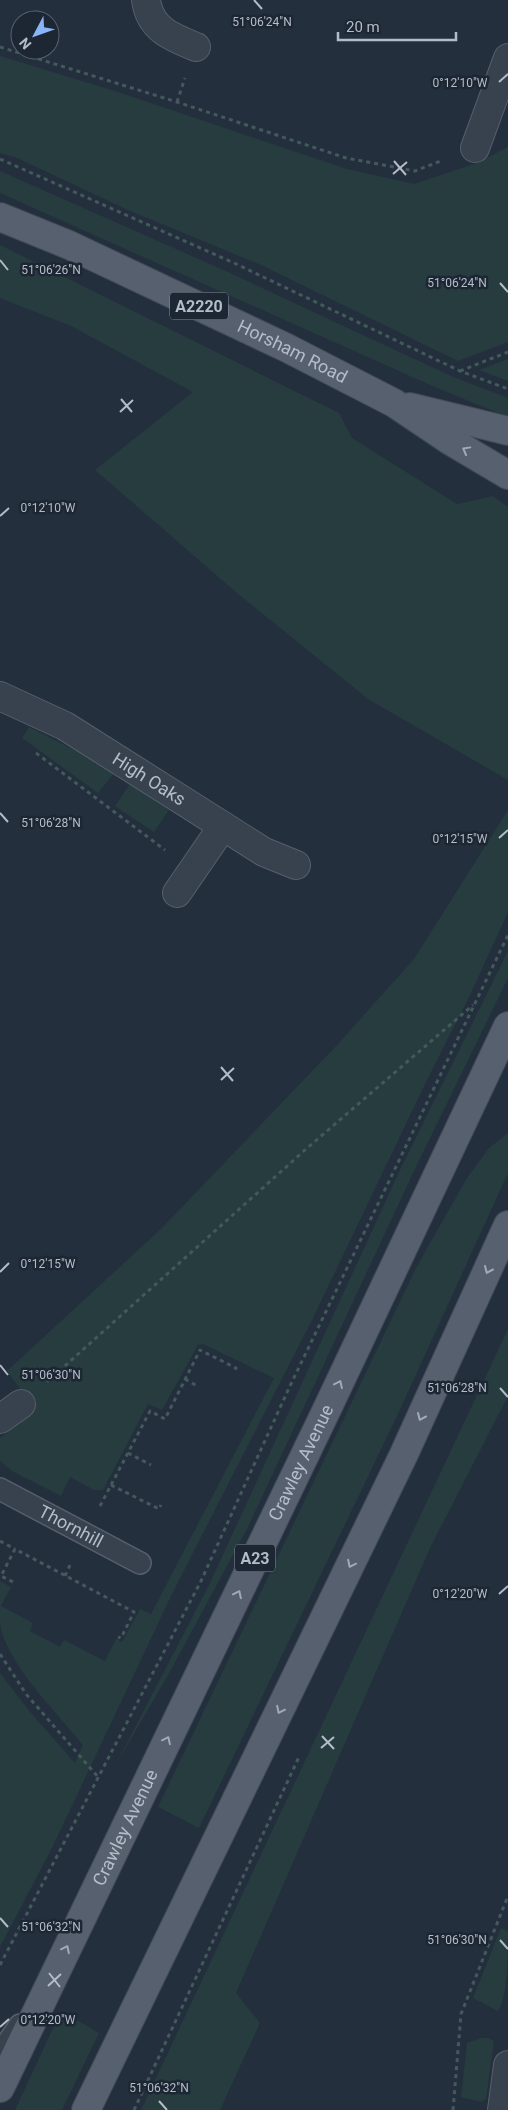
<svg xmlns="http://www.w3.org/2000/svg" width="508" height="2110" viewBox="0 0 508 2110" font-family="Roboto,sans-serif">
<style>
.green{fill:#263c3f}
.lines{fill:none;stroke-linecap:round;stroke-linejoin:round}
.lane-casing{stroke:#565f6c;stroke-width:24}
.street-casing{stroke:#565f6c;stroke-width:30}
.primary-casing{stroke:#414a57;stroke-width:30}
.path{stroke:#44595c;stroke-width:3;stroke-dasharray:4 4;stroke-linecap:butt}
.lane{stroke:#38414e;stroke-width:21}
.street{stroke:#38414e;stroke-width:28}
.primary{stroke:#56606e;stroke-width:28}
.oneway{stroke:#a1aab7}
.ticks{fill:none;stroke:#b4bcc9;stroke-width:2}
.labels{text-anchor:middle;stroke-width:5;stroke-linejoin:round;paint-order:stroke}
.shield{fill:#1d2633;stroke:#878f9c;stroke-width:1}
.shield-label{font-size:16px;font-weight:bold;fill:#b4bcc9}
.street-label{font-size:18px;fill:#b4bcc9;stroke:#1d2633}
.ticks-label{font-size:12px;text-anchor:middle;fill:#b4bcc9;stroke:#1d2633;stroke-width:5;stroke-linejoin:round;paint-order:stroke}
</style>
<rect width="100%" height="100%" fill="#242f3e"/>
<path class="green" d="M0 56 118 92 347 169 414 184 477 163 508 147V342L458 361 261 265 128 210 17 158 0 153Z
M0 171 228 272 451 376 508 398V417L437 388 0 193Z
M0 245 339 413 352 438 457 504 493 496 508 507V780L368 699 237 593 95 470 193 392 71 326 0 298Z
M508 359V381L479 370Z
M29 727 116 771 98 793 22 738Z
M130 784 169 810 154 832 115 806Z
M508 810V912L471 993 427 1080 313 1318 172 1594 53 1846 0 1947V1673L31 1713 75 1763 83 1745C58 1714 6 1663 0 1624 0 1610 0 1595 0 1581L11 1587 1 1606 33 1623 30 1631 60 1647 64 1640 105 1661 116 1639 122 1642 140 1609 151 1614 274 1378 203 1344 198 1345 162 1410 148 1404 103 1490H94L70 1477 61 1496 12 1471 0 1461V1438L35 1410 7 1371 162 1228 338 1044 414 959Z
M508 951V978L414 1171 247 1529 167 1677 115 1766 209 1585 400 1170Z
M508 1133V1173L398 1414 199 1828 158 1807 416 1268 467 1178 489 1148Z
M508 1329V1396L430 1548 236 1993 260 2023 220 2110H141Z
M501 1928 508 1931C508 1951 508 1998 498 2011L473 1998Z
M61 2011 99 2033 62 2110H15Z
M481 2038H488L494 2041 486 2099 482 2102 461 2097 467 2043Z"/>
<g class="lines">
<g class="lane-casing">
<g id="lane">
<path id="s1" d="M0 1489 140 1563"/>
<path d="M0 2054 20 2025"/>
</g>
</g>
<g class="street-casing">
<g id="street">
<path d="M146 0C150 29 171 37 196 47"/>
<path d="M475 148 508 58"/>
<path id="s2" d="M0 696 65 726 264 852 296 865"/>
<path d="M177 893 223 826"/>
<path d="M0 1419 21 1404"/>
<path d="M502 2110 508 2065"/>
</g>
</g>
<g class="primary-casing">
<g id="primary">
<path id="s3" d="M0 217 69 245 287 348 394 403 449 440 508 475"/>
<path d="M410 407 508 431"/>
<path id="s4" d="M0 2088 328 1407 508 1026"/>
<path d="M86 2110 404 1454 508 1225"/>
</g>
</g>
<path class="path" d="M0 47 177 102 346 158 415 171 443 160
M177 102 185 78
M0 159 234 263 460 371 508 389
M460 371 508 352
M36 753 165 850
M185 1379 197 1386
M47 1382 305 1150 473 1005
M128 1453 151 1465
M111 1485 159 1509 161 1505
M100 1506 150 1411 165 1419 200 1350 236 1368 233 1373
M0 1541 15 1549
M65 1576 71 1563
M13 1582 1 1576 15 1549 134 1612 121 1638 118 1637
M0 1654 26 1694 98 1777
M0 1965 201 1581 289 1388 508 935
M134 2110 299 1757
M453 2110 461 2014 508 1896"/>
<use href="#lane" class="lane"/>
<use href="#street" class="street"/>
<use href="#primary" class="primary"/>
</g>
<defs><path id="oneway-chevron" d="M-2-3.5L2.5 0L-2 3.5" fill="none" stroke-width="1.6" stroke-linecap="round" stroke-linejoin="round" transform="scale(1.25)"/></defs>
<g class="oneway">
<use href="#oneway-chevron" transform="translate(466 450) rotate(-151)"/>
<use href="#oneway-chevron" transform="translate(488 1270) rotate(114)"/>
<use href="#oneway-chevron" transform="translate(339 1384) rotate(-65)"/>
<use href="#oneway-chevron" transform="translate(421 1417) rotate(114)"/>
<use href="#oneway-chevron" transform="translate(351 1564) rotate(116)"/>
<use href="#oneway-chevron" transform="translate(238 1594) rotate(-64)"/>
<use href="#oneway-chevron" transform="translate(280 1710) rotate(116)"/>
<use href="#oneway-chevron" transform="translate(167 1740) rotate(-64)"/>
<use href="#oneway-chevron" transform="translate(66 1949) rotate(-64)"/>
</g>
<path class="ticks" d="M254 0 262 9M499 82 508 74M394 161 406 175M393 174 407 162M0 260 8 270M500 283 508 292M121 399 132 412M120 412 133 400M0 516 9 508M0 813 8 822M499 838 508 830M221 1067 233 1081M221 1080 234 1068M0 1272 9 1263M0 1365 8 1375M500 1388 508 1397M499 1594 508 1586M322 1736 334 1749M321 1748 334 1737M0 1918 8 1927M500 1940 508 1949M49 1973 60 1987M48 1986 61 1974M0 2027 9 2019M159 2101 167 2110"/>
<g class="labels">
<g class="shield">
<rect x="170" y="292.5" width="58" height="27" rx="4"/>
<rect x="235" y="1544.5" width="40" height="27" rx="4"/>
</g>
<g class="shield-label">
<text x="199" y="312">A2220</text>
<text x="255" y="1564">A23</text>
</g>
<g class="street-label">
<text dy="6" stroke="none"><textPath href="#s3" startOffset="322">Horsham Road</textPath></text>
<text dy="6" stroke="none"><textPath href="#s2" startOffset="171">High Oaks</textPath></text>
<text dy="6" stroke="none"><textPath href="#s4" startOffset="694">Crawley Avenue</textPath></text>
<text dy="6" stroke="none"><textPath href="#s1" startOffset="80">Thornhill</textPath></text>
<text dy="6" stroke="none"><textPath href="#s4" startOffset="289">Crawley Avenue</textPath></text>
</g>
</g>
<g class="ticks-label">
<text x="262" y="26">51°06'24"N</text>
<text x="460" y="87">0°12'10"W</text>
<text x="51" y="274">51°06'26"N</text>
<text x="457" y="287">51°06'24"N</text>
<text x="48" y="512">0°12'10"W</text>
<text x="51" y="827">51°06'28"N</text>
<text x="460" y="843">0°12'15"W</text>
<text x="48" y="1268">0°12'15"W</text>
<text x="51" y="1379">51°06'30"N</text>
<text x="457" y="1392">51°06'28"N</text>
<text x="460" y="1598">0°12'20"W</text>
<text x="51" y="1931">51°06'32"N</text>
<text x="457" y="1944">51°06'30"N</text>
<text x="48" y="2024">0°12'20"W</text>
<text x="159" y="2092">51°06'32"N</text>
</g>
<g transform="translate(35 35) rotate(229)"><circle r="24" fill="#1d2633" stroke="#59626f"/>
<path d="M0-4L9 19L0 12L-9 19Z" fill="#8ab4f8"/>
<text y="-8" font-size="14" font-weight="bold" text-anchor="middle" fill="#b4bcc9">N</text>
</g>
<path d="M338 32v8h118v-8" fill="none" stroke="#b4bcc9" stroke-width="2.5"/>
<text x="346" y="32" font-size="15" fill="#b4bcc9" stroke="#1d2633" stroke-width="4" paint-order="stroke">20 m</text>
</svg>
